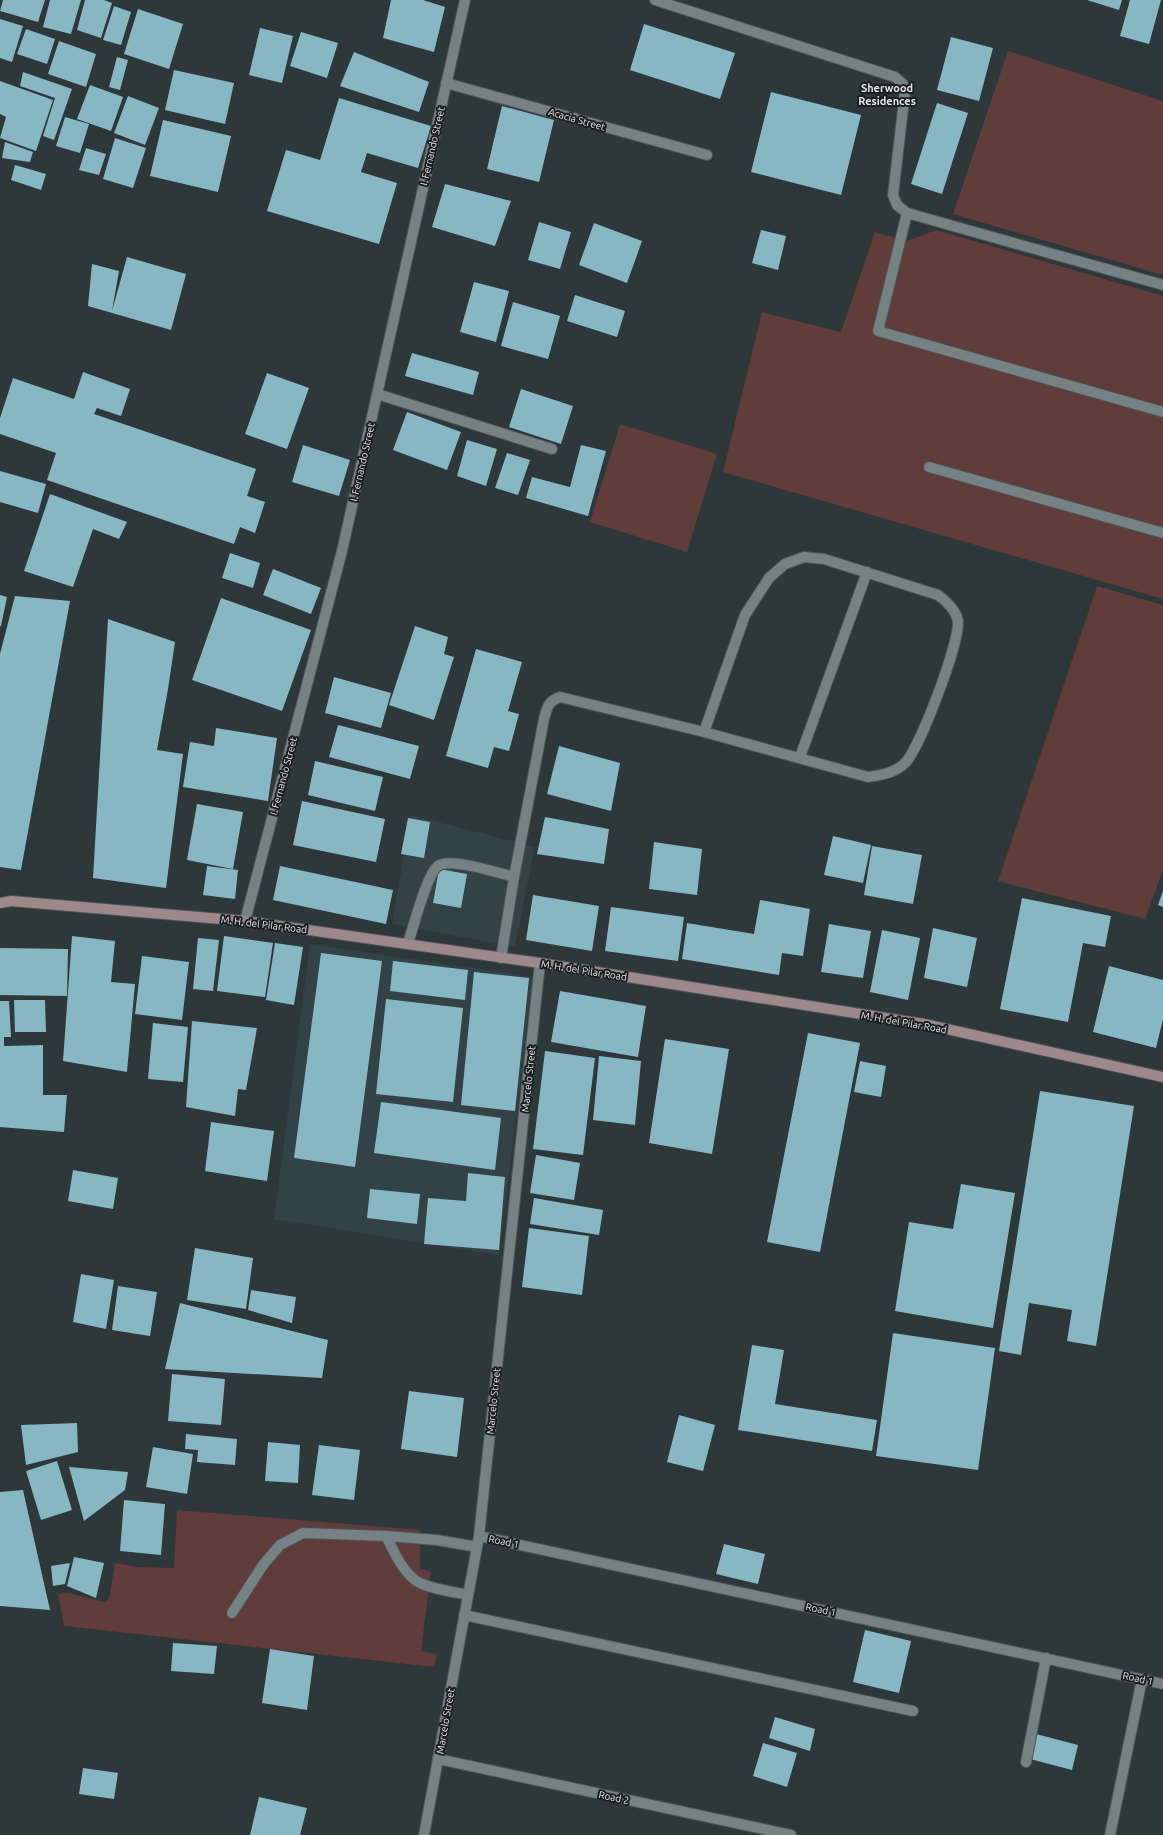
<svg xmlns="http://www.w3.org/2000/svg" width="1163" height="1835" viewBox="0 0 1163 1835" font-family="Ubuntu,sans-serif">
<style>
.built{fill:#324247}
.green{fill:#603c3a}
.building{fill:#88b7c4}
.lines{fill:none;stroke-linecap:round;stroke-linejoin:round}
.lane-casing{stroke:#4c5456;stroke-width:12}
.street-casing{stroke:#4c5456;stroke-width:12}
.secondary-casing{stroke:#4c5456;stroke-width:12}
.lane{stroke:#768184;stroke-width:10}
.street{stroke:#768184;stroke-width:10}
.secondary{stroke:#9d8989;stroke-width:10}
.labels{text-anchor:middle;stroke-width:4;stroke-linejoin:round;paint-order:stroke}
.street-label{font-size:10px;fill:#e4eaec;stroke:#1a1e1f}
.neighbourhood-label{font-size:11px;font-weight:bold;fill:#e4eaec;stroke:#1a1e1f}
</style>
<rect width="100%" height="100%" fill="#2e373a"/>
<path class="built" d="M411 815 535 847 515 947 392 924Z
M310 944 533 977 499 1255 274 1219Z"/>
<path class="green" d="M1008 51 1163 101V275L953 214Z
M936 230 1163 296V599L723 472 762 312 841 332 875 232 907 241Z
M620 424 717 454 687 552 590 522Z
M1097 586 1163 605V870L1145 919 998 881Z
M177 1510 420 1530V1569L431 1571 421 1651 437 1654 434 1667 64 1626 58 1594 69 1593 103 1602 109 1599 115 1563 138 1567 174 1568Z"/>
<path class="building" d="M3 0H45L38 22 0 11Z
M50 0H81L71 34 43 27Z
M85 0H104L112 3 101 38 77 30Z
M391 0H423L445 7 434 52 383 38Z
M1087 0H1122L1119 10Z
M1130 0H1161L1149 44 1120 36Z
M114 6 131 12 121 45 103 40Z
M138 9 183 24 169 69 124 54Z
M0 19 23 26 12 62 0 58Z
M644 24 735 53 720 99 630 70Z
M260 28 293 36 282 83 249 75Z
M26 29 55 39 47 64 17 54Z
M301 32 338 43 327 78 290 66Z
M951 37 993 48 979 101 937 90Z
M59 41 96 54 86 87 48 74Z
M354 52 429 82 419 112 340 86Z
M117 57 128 60 120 90 109 87Z
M174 70 234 83 225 124 165 110Z
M23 72 72 89 54 140 43 136 55 98 20 86Z
M0 81 53 100 36 151 0 138 6 117 0 114Z
M90 85 123 97 111 131 77 119Z
M771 92 861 115 841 195 751 172Z
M128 96 159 108 145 145 114 133Z
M339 98 431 126 418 168 367 153 361 172 397 183 379 244 267 211 286 150 320 160Z
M937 103 968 113 942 194 911 184Z
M502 106 554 120 539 182 487 169Z
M65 117 89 124 80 153 56 146Z
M163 120 231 136 218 192 150 176Z
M115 138 146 148 133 188 103 179Z
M5 142 33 152 30 162 2 158Z
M86 148 106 154 99 175 79 170Z
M15 165 46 174 41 190 11 180Z
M445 184 511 201 495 246 432 227Z
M539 222 571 232 560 269 528 260Z
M594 223 642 241 627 283 579 265Z
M761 230 786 236 778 270 752 263Z
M127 257 186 274 171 330 88 306 92 264 119 271 112 311Z
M474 282 509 291 496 342 460 332Z
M575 295 625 311 617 337 567 321Z
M513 302 560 316 548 359 501 346Z
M412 353 479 372 473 395 405 376Z
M83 372 130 389 121 416 97 408 94 414 256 469 247 496 265 502 255 533 240 527 234 544 47 480 56 453 0 434V418L13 378 74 399Z
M267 373 309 388 287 449 245 434Z
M521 389 573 406 561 444 509 427Z
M407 412 461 432 447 470 393 450Z
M467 440 497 449 486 486 457 476Z
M303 445 350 460 339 496 292 482Z
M581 445 606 451 588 516 526 498 532 477 570 487Z
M507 453 530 460 518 495 495 488Z
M0 471 46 484 38 513 0 502Z
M50 494 127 522 119 539 93 529 73 587 24 571Z
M230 553 260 563 253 588 222 578Z
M273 569 321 588 311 614 263 595Z
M0 595 7 597 1 626H0Z
M15 596 70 601 21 870 0 867V654Z
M221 598 311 630 282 711 192 680Z
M108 619 175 642 168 689 157 750 183 754 166 888 93 878Z
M415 626 448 637 444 654 454 657 434 720 389 705Z
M476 649 522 662 508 711 519 714 509 751 494 747 488 768 446 756Z
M334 677 391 693 381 728 325 713Z
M338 725 419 746 410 779 329 757Z
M216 728 277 738 268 801 183 787 190 742 214 746Z
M559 746 620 763 611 811 547 794Z
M315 761 383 777 375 811 308 795Z
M302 801 385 819 376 862 293 845Z
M197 804 243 812 233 869 187 860Z
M545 817 609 829 604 864 537 854Z
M408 818 430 822 424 858 401 854Z
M833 836 871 845 863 883 824 875Z
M654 842 702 849 697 895 649 889Z
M872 846 922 855 913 904 864 895Z
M207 866 238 870 235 899 203 895Z
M280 866 393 890 386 924 273 900Z
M439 869 467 874 461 908 433 903Z
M1163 891V907L1158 905Z
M533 895 599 906 592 951 526 940Z
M1022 898 1111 916 1105 947 1083 943 1068 1022 1000 1009Z
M760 900 810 909 803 956 782 953 779 975 682 959 687 923 754 934Z
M611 907 684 917 678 961 605 951Z
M829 924 871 931 863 978 821 972Z
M933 928 977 938 967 987 924 978Z
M882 930 920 938 908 1000 870 992Z
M72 936 115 941 111 982 135 984 127 1072 63 1061Z
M224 936 273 943 265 997 217 991Z
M198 938 219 940 213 991 193 989Z
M275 943 303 947 294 1005 266 1000Z
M0 948 68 949 67 996 0 995Z
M321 953 382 961 355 1167 294 1158Z
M142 956 189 962 182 1020 135 1014Z
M393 961 468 970 465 1000 390 991Z
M1109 966 1163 980V1019L1156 1048 1093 1032Z
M474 972 529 978 515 1111 461 1105Z
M560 991 646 1006 638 1057 551 1042Z
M386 999 463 1008 453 1102 376 1094Z
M14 1000H45L46 1032H15Z
M0 1001H9L11 1037H4V1046L43 1045V1095H67L64 1132 0 1127Z
M192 1021 257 1028 246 1090 238 1089 235 1116 186 1107Z
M153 1023 188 1027 183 1082 148 1079Z
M808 1033 860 1043 820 1252 767 1242Z
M665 1039 729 1049 712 1154 649 1143Z
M545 1051 595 1058 583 1155 533 1149Z
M599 1056 641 1061 635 1125 593 1120Z
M860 1061 886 1066 881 1097 854 1092Z
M1040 1091 1134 1106 1096 1346 1067 1341 1072 1310 1029 1303 1021 1355 999 1351Z
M381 1102 501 1118 495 1170 374 1153Z
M211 1122 274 1131 267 1181 205 1171Z
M536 1155 580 1163 574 1200 530 1193Z
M73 1170 118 1178 113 1209 68 1201Z
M468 1173 505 1177 499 1250 424 1244 428 1198 466 1201Z
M961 1184 1015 1193 993 1328 895 1311 909 1222 953 1229Z
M370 1189 420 1194 417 1224 367 1218Z
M534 1198 603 1210 599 1235 530 1224Z
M529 1228 589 1236 582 1295 522 1287Z
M195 1248 253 1258 246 1309 187 1300Z
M81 1274 114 1280 106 1329 73 1322Z
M118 1286 157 1292 150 1336 112 1330Z
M251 1290 296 1297 292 1323 248 1310Z
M180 1303 328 1340 322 1378 165 1369Z
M893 1333 995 1348 978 1470 876 1456Z
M752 1345 784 1350 775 1404 877 1420 872 1451 738 1430Z
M172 1374 225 1379 221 1425 168 1421Z
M409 1391 464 1398 457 1457 401 1449Z
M679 1415 715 1425 703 1471 667 1462Z
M77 1423 78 1452 26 1465 21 1425Z
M186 1434 237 1439 235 1465 197 1462 198 1450 185 1449Z
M268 1442 300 1445 298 1483 265 1481Z
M319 1445 360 1450 354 1500 312 1495Z
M153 1447 193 1454 187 1494 146 1487Z
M57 1461 72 1510 41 1520 26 1471Z
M69 1467 128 1472 125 1490 84 1521Z
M23 1490 50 1610 0 1606V1492Z
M124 1500 165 1504 161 1555 120 1551Z
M724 1544 765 1554 758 1584 716 1574Z
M74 1557 104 1563 96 1598 67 1586Z
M70 1563 65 1584 53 1586 51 1566Z
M865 1630 911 1641 899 1693 853 1682Z
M173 1643 217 1646 214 1674 171 1671Z
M270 1649 314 1656 307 1710 262 1703Z
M775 1717 815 1729 810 1751 769 1738Z
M1036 1734 1078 1745 1072 1770 1030 1759Z
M763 1743 797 1753 787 1787 753 1776Z
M83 1768 118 1773 114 1799 79 1794Z
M259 1797 307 1808 300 1835H250Z"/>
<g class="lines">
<g class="lane-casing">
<path id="lane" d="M800 757 867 572
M408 943C413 929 427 873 438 866 451 857 498 873 514 877
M501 958 514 877 544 719C547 708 548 701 560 697L704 732 868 777C881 775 895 773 905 763 920 748 960 642 958 621 956 610 946 601 938 595L824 559 804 557 785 564 769 578 745 615 704 732
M386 1536C394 1551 401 1569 415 1580 425 1588 454 1592 468 1595
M232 1613 263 1565 280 1545 303 1533 386 1536 437 1540 477 1547"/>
</g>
<g class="street-casing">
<path id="street" d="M655 0 895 77 903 84 905 92 893 195 897 205 907 213 1163 285
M446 83 707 155
M907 213 878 331 1163 412
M377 394 552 449
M929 467 1163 533
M245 921 342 551 465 0
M479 1536 1163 1684
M464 1615 913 1711
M438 1759 791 1835
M1026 1762 1046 1658
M424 1835 479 1536 540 963
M1110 1835 1142 1679"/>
</g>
<g class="secondary-casing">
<path id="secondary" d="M0 903 11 901 245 921 540 963 924 1024 1163 1077"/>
</g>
<use href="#lane" class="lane"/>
<use href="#street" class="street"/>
<use href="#secondary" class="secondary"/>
</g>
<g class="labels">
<g class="street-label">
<text transform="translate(577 119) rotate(16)" y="4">Acacia Street</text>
<text transform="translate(432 146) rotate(-77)" y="4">I. Fernando Street</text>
<text transform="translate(362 462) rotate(-77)" y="4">I. Fernando Street</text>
<text transform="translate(283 776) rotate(-75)" y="4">I. Fernando Street</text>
<text transform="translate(264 924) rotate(7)" y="4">M. H. del Pilar Road</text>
<text transform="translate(584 970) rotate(9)" y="4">M. H. del Pilar Road</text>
<text transform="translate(904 1022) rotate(10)" y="4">M. H. del Pilar Road</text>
<text transform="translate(528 1079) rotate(-84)" y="4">Marcelo Street</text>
<text transform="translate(493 1401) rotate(-84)" y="4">Marcelo Street</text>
<text transform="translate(504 1541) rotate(12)" y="4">Road 1</text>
<text transform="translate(821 1609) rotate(12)" y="4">Road 1</text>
<text transform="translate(1138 1678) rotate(13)" y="4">Road 1</text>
<text transform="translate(445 1721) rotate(-80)" y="4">Marcelo Street</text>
<text transform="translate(614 1797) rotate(12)" y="4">Road 2</text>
</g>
<g class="neighbourhood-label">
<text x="887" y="92">Sherwood<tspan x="887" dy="13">Residences</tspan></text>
</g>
</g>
</svg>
